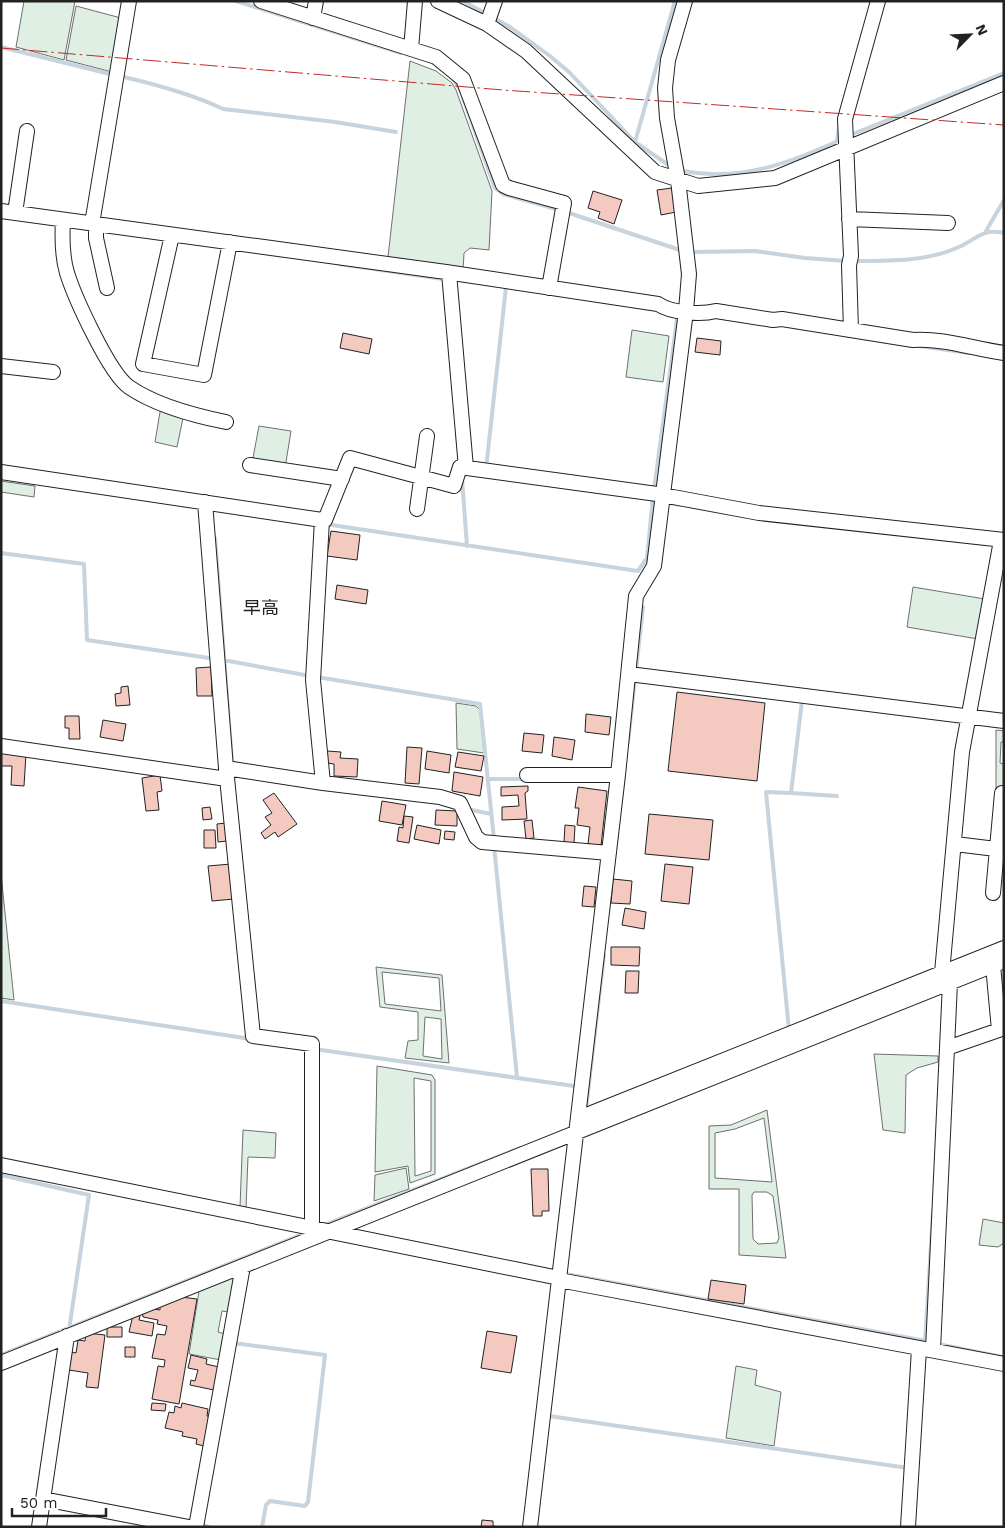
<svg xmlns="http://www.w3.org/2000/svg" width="1005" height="1528" viewBox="0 0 1005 1528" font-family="'Work Sans','Noto Sans JP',sans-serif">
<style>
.green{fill:#e0efe3;stroke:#6f6f6f;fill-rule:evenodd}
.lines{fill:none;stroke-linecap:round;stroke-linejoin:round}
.stream{stroke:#c7d3dd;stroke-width:4}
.building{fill:#f3c9c0;stroke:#222}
.minor-casing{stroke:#222;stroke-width:16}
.minor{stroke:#fff;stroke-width:14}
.power{stroke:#c62828;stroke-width:1;stroke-dasharray:18 4 2.5 4;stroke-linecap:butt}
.labels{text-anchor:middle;stroke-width:4;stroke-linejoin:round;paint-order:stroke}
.quarter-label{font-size:18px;fill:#222;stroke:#fff}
</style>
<rect width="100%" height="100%" fill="#fff"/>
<path class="green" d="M24 1H75L64 60 16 47Z
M76 6 121 18 112 72 66 60Z
M410 61 436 71 452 83 456 90 492 191 489 250 470 248 464 253 463 271 450 266 388 257Z
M632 330 669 336 663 382 626 377Z
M161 406 184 413 177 447 155 442Z
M259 426 291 431 285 468 252 463Z
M1 481 35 486 34 497 1 492Z
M913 587 985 599 978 639 907 627Z
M456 703 476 706 480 710 484 753 457 749Z
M996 730 1004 731V742H1001L1000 763 1004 764V790L996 789Z
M1 874 14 1000 1 998Z
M376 967 442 975 449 1063 405 1058 408 1041 418 1040V1012L380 1007ZM382 972 439 978 441 1011 385 1004ZM425 1017 441 1019 442 1059 423 1056Z
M874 1054 938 1056V1062L917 1068 906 1075 905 1133 883 1130Z
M377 1066 432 1075 435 1080V1174L410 1183 408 1166 375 1172ZM414 1078 431 1081V1171L415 1176Z
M767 1110 786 1258 739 1255V1189H709V1126L731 1125ZM764 1118 772 1182 715 1178V1133L735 1129ZM754 1192H767L773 1196 779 1238 777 1243 758 1244 753 1239 752 1195Z
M243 1130 276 1133 275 1158 248 1157 246 1208 240 1207Z
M406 1168 409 1189 374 1201 375 1175Z
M983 1219 1004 1223V1243L998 1247 979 1245Z
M235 1275 229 1312 222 1311 218 1332 225 1334 221 1360 189 1354 199 1291Z
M736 1366 757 1370 755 1385 781 1392 774 1446 726 1438Z"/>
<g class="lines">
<path class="stream" d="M236 1 401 53
M463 1 510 27 550 56 569 72 635 142 667 164
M1 47 110 74
M124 77C158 85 192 94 223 109L335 122 396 132
M453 79 460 89 495 188 503 194 559 210
M848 136 1004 73
M837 141 839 127
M635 142 675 1
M683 171C740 182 791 163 842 139
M566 212 680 250
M986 231 1004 200
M692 252 755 251 805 258 846 261
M853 261C888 261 926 262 959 247 977 239 982 228 1004 233
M339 264 443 279
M919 346 969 353
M486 469 506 287
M462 479 467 546
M654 490 677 319
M668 503 681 505
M325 524 638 571 647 558 653 497
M215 538 232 762
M1 553 84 564 87 640 209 658
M223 660 310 676
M317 677 480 704 494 839
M628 742 643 607
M489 779H525
M791 793 837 796
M467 809 491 814
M494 846 517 1077
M1 1001 251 1039
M789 1030 766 792 791 793 802 701
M314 1049 574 1086
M586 1109 604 955
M1 1175 89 1195 69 1330
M324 1225 520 1148
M566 1274 926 1341
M233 1343 325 1355 308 1502 305 1506 270 1501 266 1505 262 1527
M925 1343 933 1211
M938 1344 1002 1357
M1 1355 308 1232
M549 1416 908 1468
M201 1524 209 1527"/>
</g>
<path class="building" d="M672 188 676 212 661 215 657 190Z
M593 191 622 200 614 224 598 218 600 212 588 208Z
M343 333 372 339 369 354 340 348Z
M697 338 721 341 720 355 695 352Z
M331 531 360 535 357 560 327 556Z
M337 585 368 590 366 604 335 599Z
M211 667 212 696H197L196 668Z
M128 686 130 705 116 706 115 694 121 693V687Z
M677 692 765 703 757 781 668 771Z
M586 714 611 717 609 735 585 732Z
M65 716H79L80 739H69V728H65Z
M103 720 126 724 123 741 100 737Z
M524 733 544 735 542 753 522 751Z
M554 737 575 740 572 760 552 756Z
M407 747 422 748 419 784 405 783Z
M327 751 341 752 340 758 358 759 357 777 334 776V764L326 763Z
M427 751 451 755 449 773 425 769Z
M1 752 26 754 24 786 11 785 12 766H1Z
M458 752 484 756 481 771 455 767Z
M454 772 483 777 480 796 452 791Z
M160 775 162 791 157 792 159 810 146 811 142 778Z
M528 786V791L525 793 527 819 502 820V807L519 806 518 795 501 796V787Z
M578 787 607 791 601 846 588 844 590 827 577 825 579 808H575Z
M274 793 297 824 278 837 275 832 265 839 261 833 271 825 265 817 272 813 263 800Z
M382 801 406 805 402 825 379 821Z
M210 807 212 819 203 820 202 808Z
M436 810 457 811V826L435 825Z
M649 814 713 820 709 860 645 854Z
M404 816 413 817 409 843 397 841 399 827 403 828Z
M532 820 534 838 526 839 524 821Z
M226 823 227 841 218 842 217 824Z
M417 825 441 830 439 844 414 839Z
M565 825 575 826 574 843 564 842Z
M204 830H215L216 848H204Z
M445 831 455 832 454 840 444 839Z
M231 864 234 899 212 901 208 866Z
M665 864 693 867 689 904 661 901Z
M613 879 632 881 630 904 611 903Z
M584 886 596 887 594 907 582 906Z
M625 908 646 912 644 929 622 925Z
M611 947H640L639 966 611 965Z
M626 971H639L638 993H625Z
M531 1169H548L549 1211H542V1216H533Z
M711 1280 746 1285 744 1304 708 1299Z
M181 1297 197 1299 179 1404 152 1399 158 1366 164 1367 165 1360 152 1358 157 1334 165 1335 167 1326 157 1324 158 1320 143 1317 142 1311 150 1308 160 1310V1306Z
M133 1315 140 1316 139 1320 154 1323 152 1336 129 1332Z
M107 1327H122V1337H107Z
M487 1331 517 1336 511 1373 481 1368Z
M86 1333 105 1335 98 1388 86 1387 88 1373 69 1370 72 1352 76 1353 78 1340 85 1341Z
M125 1347H135V1357H125Z
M191 1355 207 1359 206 1364 219 1367 214 1390 190 1385 191 1380 195 1381 198 1370 188 1368Z
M152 1403 166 1404 165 1411 151 1410Z
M182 1403 208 1409 207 1416 210 1417 204 1446 196 1444 197 1439 182 1436 183 1432 165 1428 169 1412 174 1413 175 1406 181 1408Z
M482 1520 493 1521V1526L500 1527H481Z"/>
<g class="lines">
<g class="minor-casing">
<path id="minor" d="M261 1 411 49
M415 1 411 49 436 57 463 79 503 185 509 188 564 203 549 288
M438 1 487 24 526 51 655 172 698 186 775 178 1004 83
M313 18 316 1
M487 24 495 1
M1 211 446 272 658 304C671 313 701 315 716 311L773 320 782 319 913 340C944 338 974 349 1004 353
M15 213 27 131
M849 219 948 223
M63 220C62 237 62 256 67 273 75 298 109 373 129 387 155 405 196 416 226 422
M92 224 129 1
M96 224V238L107 288
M172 235 143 364 204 375 230 242
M449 273 466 468
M851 330 849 265 851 256 845 119 878 1
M1 366 53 372
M250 465 342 479
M1 472 322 520
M205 502 226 768 253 1036 312 1044V1226
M417 509 427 436
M629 674 1004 721
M1 746 227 779
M226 768 323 783 440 797 460 803 476 837 482 842 609 853
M527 775H618
M323 783 313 680 322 520H325L350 458 454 486 460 467 657 494 759 513 1004 540
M955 844 996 849
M993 893 1002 793
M944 979 942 973 962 752 1000 546 1004 540
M947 1048 999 1030 993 965
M579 1118 1004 948
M1 1165 559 1278
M559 1280 1004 1364
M933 1350 950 983
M1 1363 1004 961
M43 1499 189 1527
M39 1527 67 1336
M196 1527 243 1266
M530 1527 618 775 636 596 654 566 686 311 689 274 678 180 667 118 665 88 668 60 685 1
M908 1527 919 1349"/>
</g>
<use href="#minor" class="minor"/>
<path class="power" d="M1 48 503 90 1004 125"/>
</g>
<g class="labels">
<g class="quarter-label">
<text x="261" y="614">早高</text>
</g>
</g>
<rect width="1005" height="1528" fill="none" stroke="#222222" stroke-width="5"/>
<g transform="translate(970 35) rotate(66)" stroke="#ffffff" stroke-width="4" paint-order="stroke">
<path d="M0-4L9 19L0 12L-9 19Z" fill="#222222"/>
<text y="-8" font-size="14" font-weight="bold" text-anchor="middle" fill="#222222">N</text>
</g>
<path d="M12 1508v8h94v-8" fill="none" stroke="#222222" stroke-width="2.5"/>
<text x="20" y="1508" font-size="15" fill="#222222" stroke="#ffffff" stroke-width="4" paint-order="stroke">50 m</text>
</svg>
